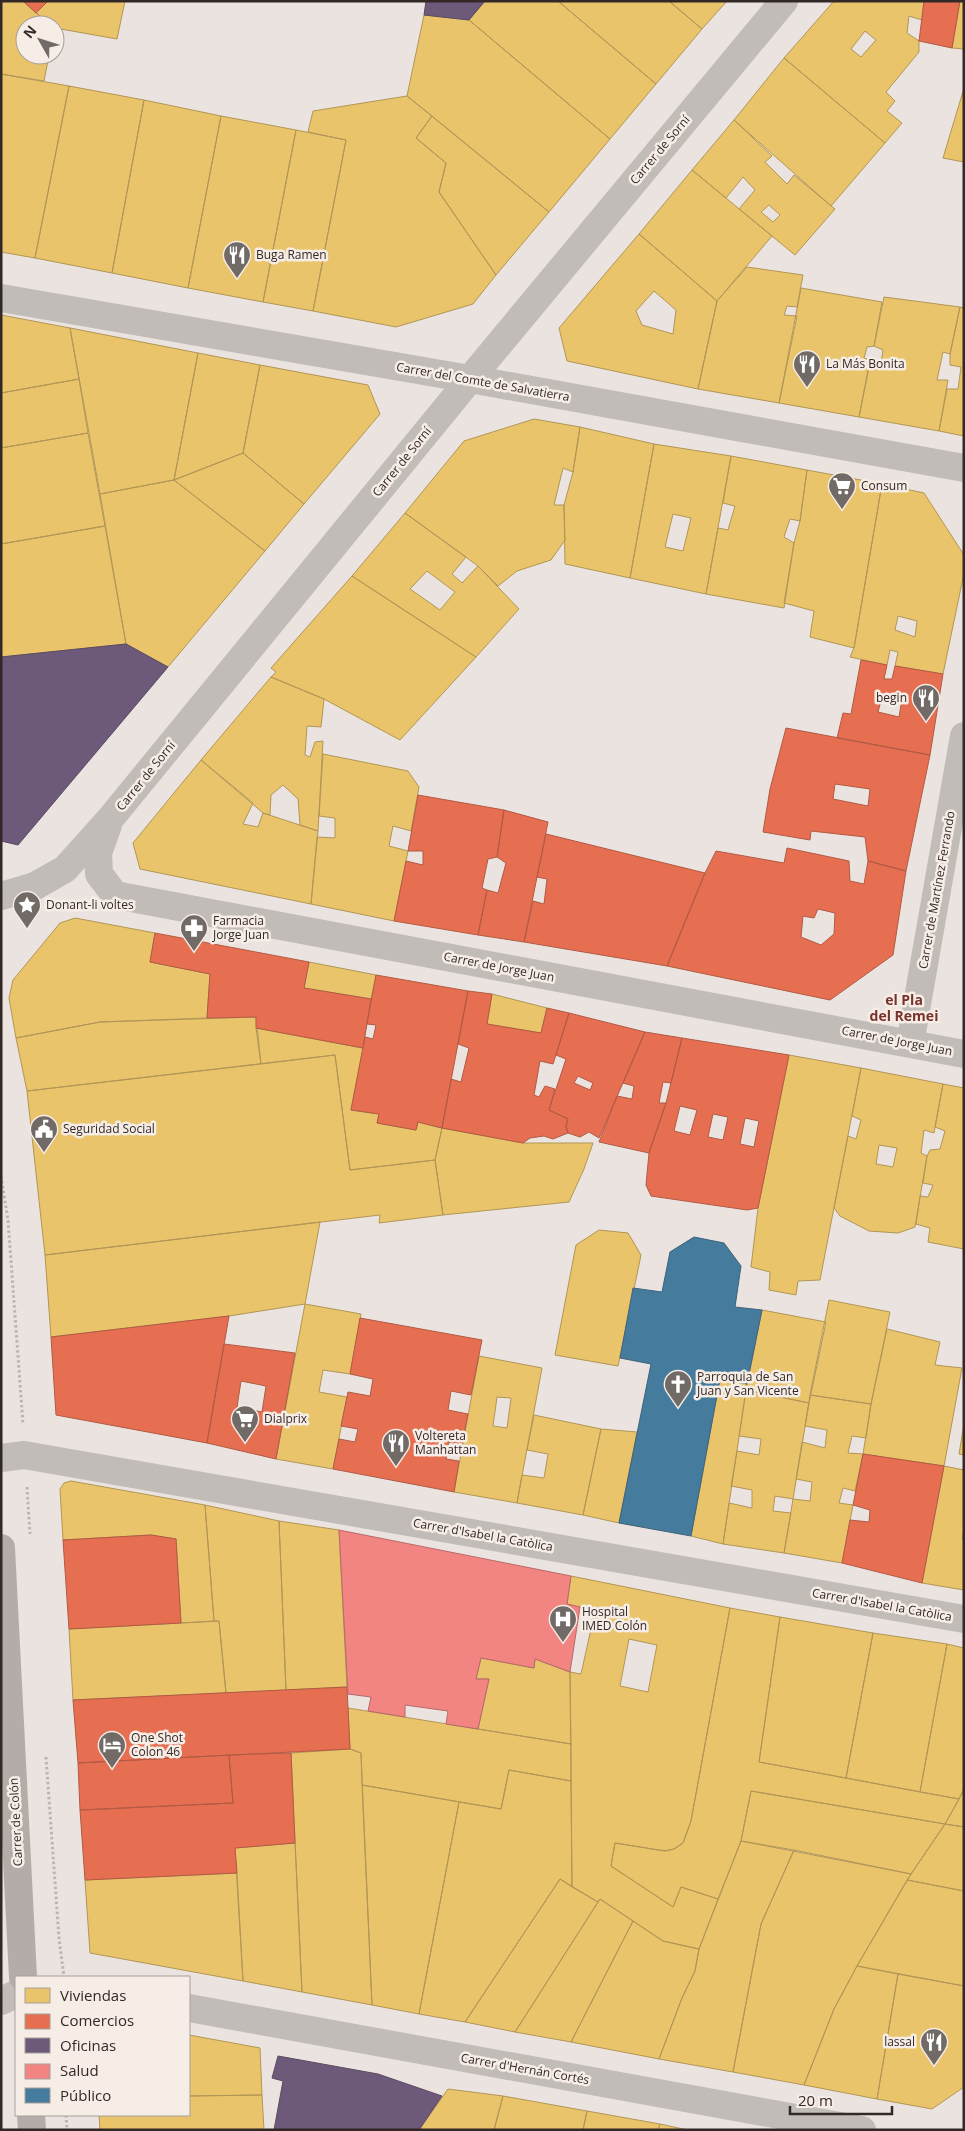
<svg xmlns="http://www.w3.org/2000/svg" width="965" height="2131" viewBox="0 0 965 2131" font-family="'Open Sans',sans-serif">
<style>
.homes{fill:#e9c46a;stroke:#b29656;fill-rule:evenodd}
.shops{fill:#e76f51;stroke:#b15a44;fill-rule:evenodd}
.offices{fill:#6d597a;stroke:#5b4b61}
.health{fill:#f28482;stroke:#b86967}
.public{fill:#457b9d;stroke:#3f627a}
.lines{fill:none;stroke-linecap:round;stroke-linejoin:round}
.path{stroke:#bbb4b1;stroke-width:3;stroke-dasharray:2.5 2.5;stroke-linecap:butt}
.street{stroke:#c2bcb9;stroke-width:28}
.secondary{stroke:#b3aca9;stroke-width:28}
.labels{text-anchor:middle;stroke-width:5;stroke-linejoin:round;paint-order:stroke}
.street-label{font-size:12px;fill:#322927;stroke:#f6ede6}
.poi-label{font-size:12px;fill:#322927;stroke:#f6ede6;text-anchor:start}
.neighbourhood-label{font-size:14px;font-weight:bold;fill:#77322b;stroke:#f6ede6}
</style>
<rect width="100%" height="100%" fill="#eae3df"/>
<path class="homes" d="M1 1H23L50 25H25V55H49L44 81 1 74Z
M48 1H125L117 39 55 28V25H50L36 13Z
M485 1H558L656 84 610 139 469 20Z
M558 1H669L702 29 656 84Z
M669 1H727L702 29Z
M834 1H924L922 20 909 16 907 33 919 41V52L886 92 895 101 887 111 902 123 885 143 784 58ZM865 31 876 40 861 57 851 49Z
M960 1H964V49L952 48Z
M424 15 469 20 610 139 549 212 407 96Z
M784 58 885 143 831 206 734 120Z
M1 74 69 86 35 258 1 252Z
M69 86 144 100 112 273 35 258Z
M964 88V162L943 158Z
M407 96 432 116 416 138 446 163 439 192 496 275 473 304 396 327 313 311 346 140 308 132 313 111Z
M144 100 221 116 188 288 112 273Z
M221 116 296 130 263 302 188 288Z
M432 116 549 212 496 275 439 192 446 163 416 138Z
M734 120 772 156 765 162 787 184 794 175 835 209 795 255 739 209 755 190 743 177 726 198 692 170ZM769 205 780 215 773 222 761 212Z
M296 130 346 140 313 311 263 302Z
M692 170 772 236 717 301 639 234Z
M639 234 717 301 698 389 567 361 559 328ZM654 291 676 310 673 334 642 325 636 311Z
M747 267 803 275 797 307 787 306 784 315 797 316 779 403 698 389 717 301Z
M801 288 882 302 874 346 867 347 864 358 870 360 859 417 779 403Z
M884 297 960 307 950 354 943 352 937 380H948L939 431 859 417 869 367 880 370 883 350 874 346Z
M960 307 964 308V436L939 431 947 389H958L961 367 950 365V354Z
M1 315 70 328 79 379 1 393Z
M70 328 198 353 174 480 100 494Z
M198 353 260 365 243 453 174 480Z
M260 365 368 385 380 414 304 504 243 453Z
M79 379 88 433 1 448V393Z
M534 419 580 427 573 472 563 468 554 505H564L565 540 551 560 517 571 498 586 478 566 405 513 464 441Z
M580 427 654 444 630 578 565 564 564 505 573 472Z
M88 433 105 526 1 544V448Z
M654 444 731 456 706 594 630 578ZM673 514 691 518 683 551 665 547Z
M243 453 304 504 265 551 174 480Z
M731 456 807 470 800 521 790 519 784 537 794 543 784 608 706 594 718 528 728 530 735 506 723 503Z
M807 470 882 484 854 648 810 637 814 611 784 603 794 543 800 521Z
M174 480 265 551 168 667 126 644 100 494Z
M882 484 924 493 964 555V573L943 674 895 666 898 652 890 650 887 665 850 657 854 648ZM898 616 917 621 915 637 895 630Z
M405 513 466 557 452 574 462 583 478 566 519 609 476 657 352 576ZM427 571 455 592 440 610 410 589Z
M105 526 126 644 1 657V544Z
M352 576 476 657 400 740 324 699 271 677 276 672 271 668Z
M271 677 324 699 321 727 307 726 305 755 310 757 315 742 323 741 318 831 300 825 298 799 283 785 271 795 270 815 263 813 201 760Z
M323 754 408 771 419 787 411 831 393 826 389 846 408 851 394 921 311 904 317 837 335 838V818L319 816Z
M201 760 253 803 243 824 258 827 263 813 318 831 311 904 140 869 133 843Z
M75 918 155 933 150 962 210 974 207 1018 100 1022 16 1038 9 998 13 980 60 923Z
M309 962 376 975 371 999 304 988Z
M492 994 547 1008 541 1033 487 1024Z
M256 1017 261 1064 27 1091 16 1038 100 1022Z
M256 1028 363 1048 351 1110 379 1114 377 1123 416 1130 418 1122 442 1128 435 1160 350 1170 335 1055 261 1064Z
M335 1055 350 1170 435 1160 443 1215 379 1223 380 1215 45 1255 27 1091Z
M789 1055 861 1068 820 1280 798 1281 796 1295 769 1290 770 1272 751 1267 758 1208Z
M861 1068 943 1084 934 1133 924 1130 921 1153 927 1156 915 1227 898 1233 869 1231 840 1216 834 1208 848 1136 856 1139 861 1120 852 1116ZM879 1145 897 1148 893 1167 876 1164Z
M943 1084 964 1088V1249L928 1242 930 1228 916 1224 920 1196 928 1197 933 1185 923 1183 927 1156 930 1150 940 1149 945 1131 935 1127Z
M442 1128 523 1143H593L584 1169 569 1202 443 1215 435 1160Z
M320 1222 305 1304 229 1316 51 1337 45 1255Z
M599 1230 628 1233 641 1255 618 1366 555 1355 576 1245Z
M829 1300 890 1312 871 1404 810 1395Z
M305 1304 361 1314 350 1374 323 1370 319 1392 347 1397 333 1469 276 1459Z
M762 1310 826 1322 809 1403 746 1390Z
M887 1329 940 1342 935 1365 962 1368 944 1466 863 1454 871 1404Z
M479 1356 542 1368 517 1503 454 1492ZM497 1397 511 1398 507 1428 493 1426Z
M720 1379 747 1384 723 1544 691 1536Z
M746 1390 809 1403 793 1499 775 1496 773 1511 791 1513 784 1553 723 1544 729 1503 752 1508V1490L731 1486 737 1451 759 1455 761 1439 739 1436Z
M810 1395 871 1404 866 1438 852 1436 848 1453 863 1454 855 1491 843 1488 839 1503 853 1505 842 1563 784 1553 793 1499 810 1501 812 1482 796 1479 802 1442 825 1448 827 1430 805 1426Z
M534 1415 601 1429 583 1515 517 1503 522 1475 544 1478 548 1454 527 1450Z
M964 1424V1455L959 1454Z
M601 1429 637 1432 619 1523 583 1515Z
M944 1466 964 1470V1529L962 1539 964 1540V1590L922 1583Z
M71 1481 205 1505 214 1621 181 1623 176 1539 151 1535 63 1540 60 1489 64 1483Z
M205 1505 279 1521 286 1690 226 1693 219 1621H214Z
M279 1521 339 1530 347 1687 286 1690Z
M571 1576 730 1608 691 1821 683 1843 674 1849 665 1851 615 1843 611 1866 673 1907 681 1887 718 1899 699 1949 663 1941 600 1899 598 1902 572 1887 570 1672 581 1674 595 1611 567 1604ZM629 1639 657 1645 648 1692 620 1686Z
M730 1608 780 1617 759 1762 959 1799 945 1824 751 1791 741 1841 718 1899 681 1887 673 1907 611 1866 615 1843 665 1851 674 1849 683 1843 691 1821Z
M780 1617 873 1633 846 1778 759 1762Z
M219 1621 226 1693 73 1700 69 1629Z
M873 1633 947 1644 920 1792 846 1778Z
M947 1644 964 1648V1789L959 1799 920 1792Z
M481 1658 534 1668 535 1659 570 1672 571 1744 478 1729 489 1679H476Z
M348 1708 571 1744V1781L509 1770 501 1809 362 1785 361 1753 350 1749Z
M350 1749 361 1753 372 2005 302 1992 291 1753Z
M509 1770 571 1781 572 1887 560 1879 465 2022 419 2014 459 1802 501 1809Z
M362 1785 459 1802 419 2014 372 2005Z
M964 1789V1827L945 1824 959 1799Z
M751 1791 945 1824 911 1874 741 1841Z
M945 1824 964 1827V1891L907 1880Z
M741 1841 794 1850 761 1924 733 2072 659 2059 682 1998 695 1971 699 1949Z
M295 1843 302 1992 243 1981 235 1848Z
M794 1850 911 1874 857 1966 834 2009 804 2085 733 2072 761 1924Z
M237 1873 243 1981 90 1953 85 1880Z
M560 1879 598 1902 515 2032 465 2022Z
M907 1880 964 1891V1986L857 1966Z
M600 1899 633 1921 571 2042 515 2032Z
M633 1921 663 1941 699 1949 695 1971 682 1998 659 2059 571 2042Z
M857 1966 898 1974 877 2099 804 2085 834 2009Z
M898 1974 964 1986V2087L932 2109 877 2099Z
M189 2035 260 2048 262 2095 189 2096Z
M448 2089 503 2096 494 2130H419Z
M262 2095 264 2130H100L99 2115H189V2096Z
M503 2096 587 2111 583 2130H494Z
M587 2111 660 2124 658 2130H583Z
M660 2124 688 2130H658Z"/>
<path class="shops" d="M23 1H48L36 13Z
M924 1H960L952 48 919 41Z
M861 660 887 665 884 679H892L895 666 943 674 930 755 837 738 843 713 851 714ZM882 697 902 699 899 717 878 712Z
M786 728 930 755 906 871 868 861 865 837 811 831 810 840 763 832 770 789ZM835 784 870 789 868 806 833 799Z
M418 795 504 810 497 857 488 859 482 888 487 890 478 935 394 921 406 861 423 865V851H408Z
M504 810 548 822 524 942 478 935 487 890 498 893 506 863 497 857Z
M546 834 705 873 667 966 524 942 533 901 544 904 547 879 537 877Z
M787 848 849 861 850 881 864 884 868 861 906 871 893 955 830 1000 667 966 705 873 716 851 784 863ZM818 909 835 913 834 934 821 945 801 937 803 916 814 918Z
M155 933 309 962 304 988 371 999 363 1048 256 1028V1017L207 1018 210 974 150 962Z
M376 975 468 991 442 1128 418 1122 416 1130 377 1123 379 1114 351 1110 365 1037 373 1039 376 1025 367 1024Z
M468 991 492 994 487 1024 541 1033 547 1008 569 1013 553 1064 540 1061 534 1095 539 1097 545 1086 555 1089 549 1110 568 1119 566 1126 568 1133 553 1139 544 1136 530 1138 523 1143 442 1128 451 1079 461 1082 469 1048 458 1044Z
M569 1013 645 1032 599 1138 589 1132 580 1137 568 1133 566 1126 568 1119 549 1110 566 1059 556 1055ZM578 1076 593 1083 590 1090 574 1083Z
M645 1032 682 1038 671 1083 663 1082 659 1103H666L649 1153 599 1142 617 1096 632 1099 634 1086 623 1083Z
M682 1038 789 1055 758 1208 747 1210 651 1196 646 1185 649 1153 666 1103ZM680 1106 697 1110 690 1135 674 1131ZM713 1114 728 1117 723 1140 708 1137ZM745 1118 759 1121 754 1147 740 1144Z
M229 1316 207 1443 56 1415 51 1337Z
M360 1318 482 1340 471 1395 451 1391 448 1410 468 1414 462 1445 449 1442 446 1459 459 1461 454 1492 333 1469 339 1439 355 1442 358 1429 341 1426 348 1392 370 1396 373 1379 350 1374ZM396 1438 410 1441 407 1451 394 1449Z
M224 1344 295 1353 276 1459 207 1443ZM241 1381 266 1386 262 1412 237 1407Z
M863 1454 944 1466 922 1583 842 1563 850 1520 869 1522 870 1510 853 1505Z
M151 1535 176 1539 181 1623 69 1629 63 1540Z
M347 1687 350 1749 78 1763 73 1700Z
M291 1753 295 1843 235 1848 237 1873 85 1880 80 1810 233 1803 229 1755Z
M229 1755 233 1803 80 1810 78 1763Z"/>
<path class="offices" d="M426 1H485L469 20 424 15Z
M126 644 168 667 18 845 1 841V657Z
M278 2056 378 2074 442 2096 419 2130H274L283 2081 272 2078Z"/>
<path class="health" d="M339 1530 571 1576 567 1604 580 1607 570 1672 535 1659 534 1668 481 1658 476 1679H489L478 1729 446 1724 448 1711 405 1705V1717L368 1711 371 1697 348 1694Z"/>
<path class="public" d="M694 1237 724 1243 741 1266 735 1307 762 1310 747 1384 720 1379 691 1536 619 1523 651 1364 620 1358 633 1288 662 1292 670 1252Z"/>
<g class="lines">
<path class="path" d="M1 1176 8 1220 23 1424
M27 1487 30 1534
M46 1757 59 1938 64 1977
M66 2115 67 2130"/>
<path class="street" d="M1 298 470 379 964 468
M108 825 98 853 99 874 115 895 964 1054
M1 896 35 886 65 869 110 819 470 379 784 1
M910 1044 964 736
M1 1458 24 1455 964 1619
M1 2001 16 1994
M189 2008 862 2130"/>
<path class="secondary" d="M1 1548 23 1977
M31 2115 32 2130"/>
</g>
<defs>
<g id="restaurant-pin" transform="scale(1.4375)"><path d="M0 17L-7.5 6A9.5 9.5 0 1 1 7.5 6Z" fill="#726a67" stroke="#f6ede6"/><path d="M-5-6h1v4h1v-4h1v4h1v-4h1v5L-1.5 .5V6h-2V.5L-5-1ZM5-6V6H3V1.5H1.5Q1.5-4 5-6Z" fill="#fff"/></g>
<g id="supermarket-pin" transform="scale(1.4375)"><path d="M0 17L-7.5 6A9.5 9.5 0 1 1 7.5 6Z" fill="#726a67" stroke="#f6ede6"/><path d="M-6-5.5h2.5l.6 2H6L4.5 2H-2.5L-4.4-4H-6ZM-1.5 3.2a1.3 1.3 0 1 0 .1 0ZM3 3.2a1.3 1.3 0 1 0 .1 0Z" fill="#fff"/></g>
<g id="sight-pin" transform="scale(1.4375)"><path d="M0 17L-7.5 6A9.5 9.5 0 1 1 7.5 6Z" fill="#726a67" stroke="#f6ede6"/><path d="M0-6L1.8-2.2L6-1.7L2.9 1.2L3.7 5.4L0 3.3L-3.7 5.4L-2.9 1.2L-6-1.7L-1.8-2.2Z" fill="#fff"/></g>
<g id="pharmacy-pin" transform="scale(1.4375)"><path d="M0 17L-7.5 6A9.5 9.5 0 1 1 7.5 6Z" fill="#726a67" stroke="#f6ede6"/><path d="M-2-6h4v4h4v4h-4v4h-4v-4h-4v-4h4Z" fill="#fff"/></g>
<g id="civic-pin" transform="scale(1.4375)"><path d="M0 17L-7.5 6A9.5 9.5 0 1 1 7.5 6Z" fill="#726a67" stroke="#f6ede6"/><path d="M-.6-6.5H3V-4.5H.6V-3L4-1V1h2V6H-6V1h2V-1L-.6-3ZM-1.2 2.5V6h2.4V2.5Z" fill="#fff"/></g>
<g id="church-pin" transform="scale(1.4375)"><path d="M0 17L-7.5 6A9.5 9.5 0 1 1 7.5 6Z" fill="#726a67" stroke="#f6ede6"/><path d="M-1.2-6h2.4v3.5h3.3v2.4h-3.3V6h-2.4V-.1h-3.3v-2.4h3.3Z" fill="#fff"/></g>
<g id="hospital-pin" transform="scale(1.4375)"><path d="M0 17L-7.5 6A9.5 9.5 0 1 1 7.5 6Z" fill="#726a67" stroke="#f6ede6"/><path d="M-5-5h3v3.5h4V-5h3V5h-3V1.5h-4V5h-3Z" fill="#fff"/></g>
<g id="hotel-pin" transform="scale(1.4375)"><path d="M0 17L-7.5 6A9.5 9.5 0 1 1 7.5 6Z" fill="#726a67" stroke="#f6ede6"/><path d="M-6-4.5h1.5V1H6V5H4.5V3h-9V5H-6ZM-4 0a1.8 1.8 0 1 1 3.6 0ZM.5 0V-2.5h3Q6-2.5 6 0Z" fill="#fff"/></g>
</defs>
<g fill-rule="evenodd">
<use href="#restaurant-pin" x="237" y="255"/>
<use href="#restaurant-pin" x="807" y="364"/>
<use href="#supermarket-pin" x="842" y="486"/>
<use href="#restaurant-pin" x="926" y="698"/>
<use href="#sight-pin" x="27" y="905"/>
<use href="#pharmacy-pin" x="194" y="928"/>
<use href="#civic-pin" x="44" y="1129"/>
<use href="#church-pin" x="678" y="1384"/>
<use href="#supermarket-pin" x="245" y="1419"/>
<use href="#restaurant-pin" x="396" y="1443"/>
<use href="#hospital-pin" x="563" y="1619"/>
<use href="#hotel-pin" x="112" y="1745"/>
<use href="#restaurant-pin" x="934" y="2042"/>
</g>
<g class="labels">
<g class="street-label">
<text transform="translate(660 150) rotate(-50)" y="4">Carrer de Sorní</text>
<text transform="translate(483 382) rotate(10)" y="4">Carrer del Comte de Salvatierra</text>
<text transform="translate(402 462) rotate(-51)" y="4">Carrer de Sorní</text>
<text transform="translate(146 776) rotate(-51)" y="4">Carrer de Sorní</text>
<text transform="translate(937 890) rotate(-80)" y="4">Carrer de Martínez Ferrando</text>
<text transform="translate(499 967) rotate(11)" y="4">Carrer de Jorge Juan</text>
<text transform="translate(897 1041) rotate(11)" y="4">Carrer de Jorge Juan</text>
<text transform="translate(483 1535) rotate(10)" y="4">Carrer d'Isabel la Catòlica</text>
<text transform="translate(882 1605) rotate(10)" y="4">Carrer d'Isabel la Catòlica</text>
<text transform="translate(16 1822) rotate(-93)" y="4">Carrer de Colón</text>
<text transform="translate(525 2069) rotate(10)" y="4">Carrer d'Hernán Cortés</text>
</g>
<g class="poi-label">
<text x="256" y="259">Buga Ramen</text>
<text x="826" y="368">La Más Bonita</text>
<text x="861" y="490">Consum</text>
<text x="907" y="702" text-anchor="end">begin</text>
<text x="46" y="909">Donant-li voltes</text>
<text x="213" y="925">Farmacia<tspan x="213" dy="14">Jorge Juan</tspan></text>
<text x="63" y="1133">Seguridad Social</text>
<text x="697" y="1381">Parroquia de San<tspan x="697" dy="14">Juan y San Vicente</tspan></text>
<text x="264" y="1423">Dialprix</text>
<text x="415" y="1440">Voltereta<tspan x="415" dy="14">Manhattan</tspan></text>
<text x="582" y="1616">Hospital<tspan x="582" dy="14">IMED Colón</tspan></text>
<text x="131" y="1742">One Shot<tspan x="131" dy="14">Colon 46</tspan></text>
<text x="915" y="2046" text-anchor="end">lassal</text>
</g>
<g class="neighbourhood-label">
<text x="904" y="1005">el Pla<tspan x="904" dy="16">del Remei</tspan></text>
</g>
</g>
<rect width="965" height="2131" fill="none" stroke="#322927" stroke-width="5"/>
<rect x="15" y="1976" width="175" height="140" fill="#f6ede6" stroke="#a89f9a"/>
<rect x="25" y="1988" width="25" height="15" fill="#e9c46a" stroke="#a89f9a"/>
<text x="60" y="2001" font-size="15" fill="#322927">Viviendas</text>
<rect x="25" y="2014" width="25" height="15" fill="#e76f51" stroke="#a89f9a"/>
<text x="60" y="2026" font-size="15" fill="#322927">Comercios</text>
<rect x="25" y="2038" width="25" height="15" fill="#6d597a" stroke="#a89f9a"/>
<text x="60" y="2051" font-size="15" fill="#322927">Oficinas</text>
<rect x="25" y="2064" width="25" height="15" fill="#f28482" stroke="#a89f9a"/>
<text x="60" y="2076" font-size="15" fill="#322927">Salud</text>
<rect x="25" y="2088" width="25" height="15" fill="#457b9d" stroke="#a89f9a"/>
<text x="60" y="2101" font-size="15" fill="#322927">Público</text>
<g transform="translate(40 40) rotate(309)"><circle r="24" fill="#f6ede6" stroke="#a89f9a"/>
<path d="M0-4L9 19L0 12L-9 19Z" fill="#726a67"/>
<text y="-8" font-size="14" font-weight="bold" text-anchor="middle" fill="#322927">N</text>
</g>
<path d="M790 2106v8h102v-8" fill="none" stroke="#322927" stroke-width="2.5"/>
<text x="798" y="2106" font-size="15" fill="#322927" stroke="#f6ede6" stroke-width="4" paint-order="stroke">20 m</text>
</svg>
